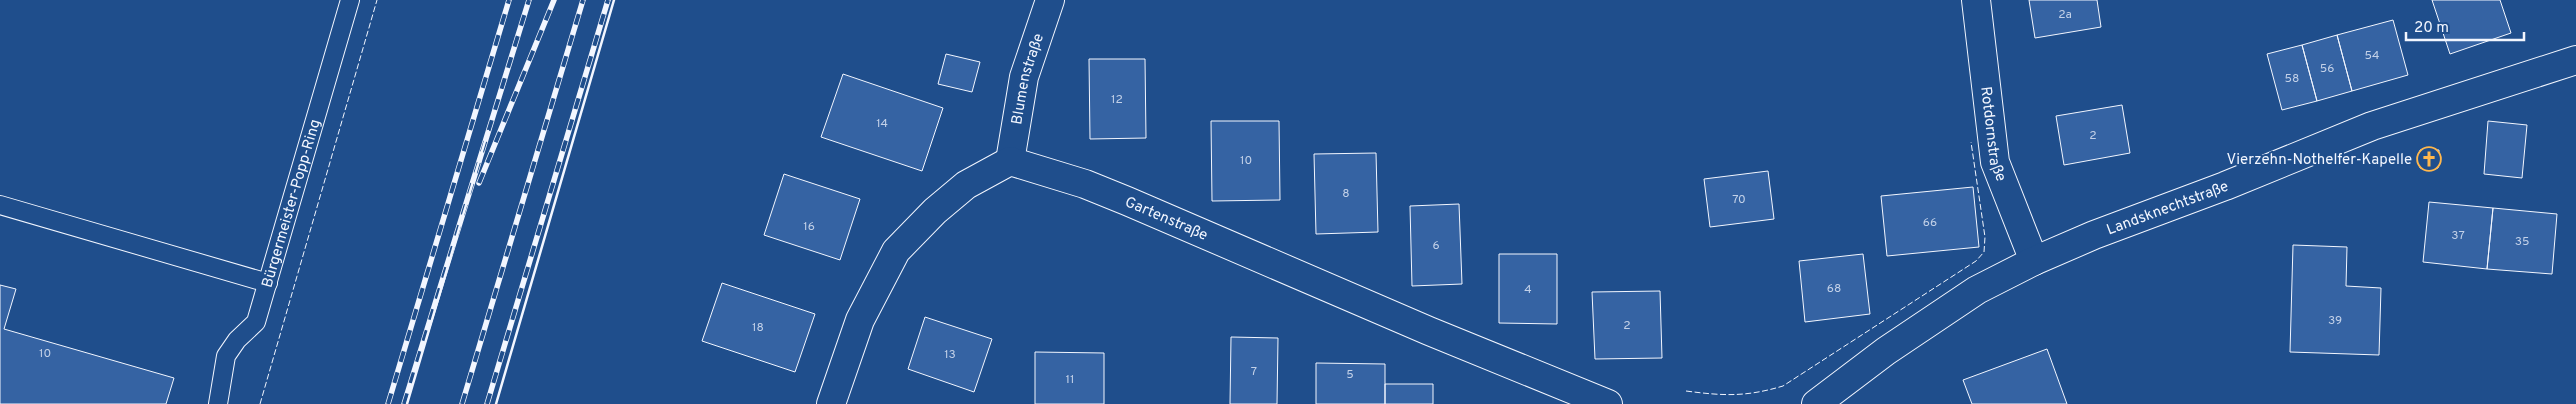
<svg xmlns="http://www.w3.org/2000/svg" width="2576" height="404" viewBox="0 0 2576 404" font-family="Overpass,sans-serif">
<style>
.building{fill:#3563a3;stroke:#f2f6ff}
.lines{fill:none;stroke-linecap:round;stroke-linejoin:round}
.lane-casing{stroke:#f2f6ff;stroke-width:20}
.street-casing{stroke:#f2f6ff;stroke-width:30}
.lane{stroke:#1f4e8c;stroke-width:18}
.street{stroke:#1f4e8c;stroke-width:28}
.rail-casing{stroke:#f2f6ff;stroke-width:5.5}
.rail{stroke:#1f4e8c;stroke-width:4;stroke-dasharray:11;stroke-linecap:butt}
.fence{stroke:#f2f6ff;stroke-width:1;stroke-dasharray:6 2.5;stroke-linecap:butt}
.wall{stroke:#f2f6ff;stroke-width:2.5}
.labels{text-anchor:middle;stroke-width:4;stroke-linejoin:round;paint-order:stroke}
.number-label{font-size:12px;fill:#c3d1e8}
.street-label{font-size:15px;fill:#f2f6ff;stroke:#1f4e8c}
.poi-label{font-size:15px;fill:#f2f6ff;stroke:#1f4e8c;text-anchor:end}
</style>
<rect width="100%" height="100%" fill="#1f4e8c"/>
<path class="building" d="M2029 0H2097L2101 27 2035 38Z
M2432 0H2500L2511 33 2450 54Z
M2393 20 2408 75 2352 91 2337 35Z
M2337 35 2352 91 2317 101 2302 45Z
M2302 45 2317 101 2282 110 2267 54Z
M946 54 980 62 972 92 938 84Z
M1089 59H1145L1146 138 1090 139Z
M843 74 943 108 922 171 821 137Z
M2122 105 2130 153 2064 165 2056 116Z
M1211 121H1279L1280 200 1212 201Z
M2488 121 2527 125 2522 178 2484 174Z
M2420 150H2439L2438 168H2420Z
M1376 153 1378 232 1316 234 1314 154Z
M1768 171 1774 219 1710 227 1704 179Z
M784 174 860 199 840 260 764 235Z
M1973 187 1979 247 1887 256 1881 196Z
M2429 202 2493 208 2487 269 2423 262Z
M1459 204 1462 284 1412 286 1410 206Z
M2493 208 2557 214 2552 274 2487 269Z
M2293 245 2347 247 2346 286 2381 288 2379 355 2290 352Z
M1499 254H1557V324L1499 323Z
M1863 254 1870 314 1805 322 1799 261Z
M722 283 815 314 795 372 702 341Z
M0 285 16 289 4 329 174 378 166 404H0Z
M1660 291 1662 358 1595 359 1592 292Z
M925 317 992 339 974 392 908 369Z
M1231 337 1278 338 1277 404H1230Z
M2047 349 2067 404H1972L1963 380Z
M1035 352 1104 353V404H1035Z
M1316 363 1385 364V404H1316Z
M1385 384H1433V404H1385Z"/>
<g class="lines">
<g class="lane-casing">
<g id="lane">
<path d="M0 205 268 283"/>
<path id="s1" d="M218 404 226 356 237 340 256 322 350 0"/>
</g>
</g>
<g class="street-casing">
<g id="street">
<path id="s2" d="M1976 0 1995 162 2034 261"/>
<path id="s3" d="M1010 161 1024 77 1050 0"/>
<path id="s4" d="M831 404 860 320 896 251 935 211 966 185 1010 161 1085 184 1127 201 1429 331 1608 404"/>
<path id="s5" d="M1816 404 1886 351 1977 290 2034 261 2094 235 2225 186 2372 126 2576 60"/>
</g>
</g>
<use href="#lane" class="lane"/>
<use href="#street" class="street"/>
<g class="rail-casing">
<path id="rail" d="M479 183 554 0
M388 404 509 0
M404 404 529 0
M462 404 583 0
M487 404 608 0"/>
</g>
<use href="#rail" class="rail"/>
<path class="fence" d="M1686 391C1724 396 1746 397 1783 386L1976 261 1984 252 1985 237 1971 142
M260 404 377 0"/>
<path class="wall" d="M407 404 488 131
M496 404 614 0"/>
</g>
<defs>
<g id="church-ring" transform="scale(1.25)"><circle r="9.5" fill="#1f4e8c" stroke="#ffb74d" stroke-width="1.5"/><path d="M-1.2-6h2.4v3.5h3.3v2.4h-3.3V6h-2.4V-.1h-3.3v-2.4h3.3Z" fill="#ffb74d"/></g>
</defs>
<g fill-rule="evenodd">
<use href="#church-ring" x="2429" y="159"/>
</g>
<g class="labels">
<g class="number-label">
<text x="2065" y="18">2a</text>
<text x="2372" y="59">54</text>
<text x="2327" y="72">56</text>
<text x="2292" y="82">58</text>
<text x="1117" y="103">12</text>
<text x="882" y="127">14</text>
<text x="2093" y="139">2</text>
<text x="1246" y="164">10</text>
<text x="1346" y="197">8</text>
<text x="1739" y="203">70</text>
<text x="1930" y="226">66</text>
<text x="809" y="230">16</text>
<text x="2458" y="239">37</text>
<text x="2522" y="245">35</text>
<text x="1436" y="249">6</text>
<text x="1834" y="292">68</text>
<text x="1528" y="293">4</text>
<text x="2335" y="324">39</text>
<text x="1627" y="329">2</text>
<text x="758" y="331">18</text>
<text x="45" y="357">10</text>
<text x="950" y="358">13</text>
<text x="1254" y="375">7</text>
<text x="1350" y="378">5</text>
<text x="1070" y="383">11</text>
</g>
<g class="street-label">
<text dy="5" stroke="none"><textPath href="#s3" startOffset="84">Blumenstraße</textPath></text>
<text dy="5" stroke="none"><textPath href="#s2" startOffset="135">Rotdornstraße</textPath></text>
<text dy="5" stroke="none"><textPath href="#s1" startOffset="218">Bürgermeister-Popp-Ring</textPath></text>
<text dy="5" stroke="none"><textPath href="#s5" startOffset="405">Landsknechtstraße</textPath></text>
<text dy="5" stroke="none"><textPath href="#s4" startOffset="480">Gartenstraße</textPath></text>
</g>
<g class="poi-label">
<text x="2412" y="164">Vierzehn-Nothelfer-Kapelle</text>
</g>
</g>
<path d="M2406 32v8h118v-8" fill="none" stroke="#f2f6ff" stroke-width="2.5"/>
<text x="2414" y="32" font-size="15" fill="#f2f6ff" stroke="#1f4e8c" stroke-width="4" paint-order="stroke">20 m</text>
</svg>
